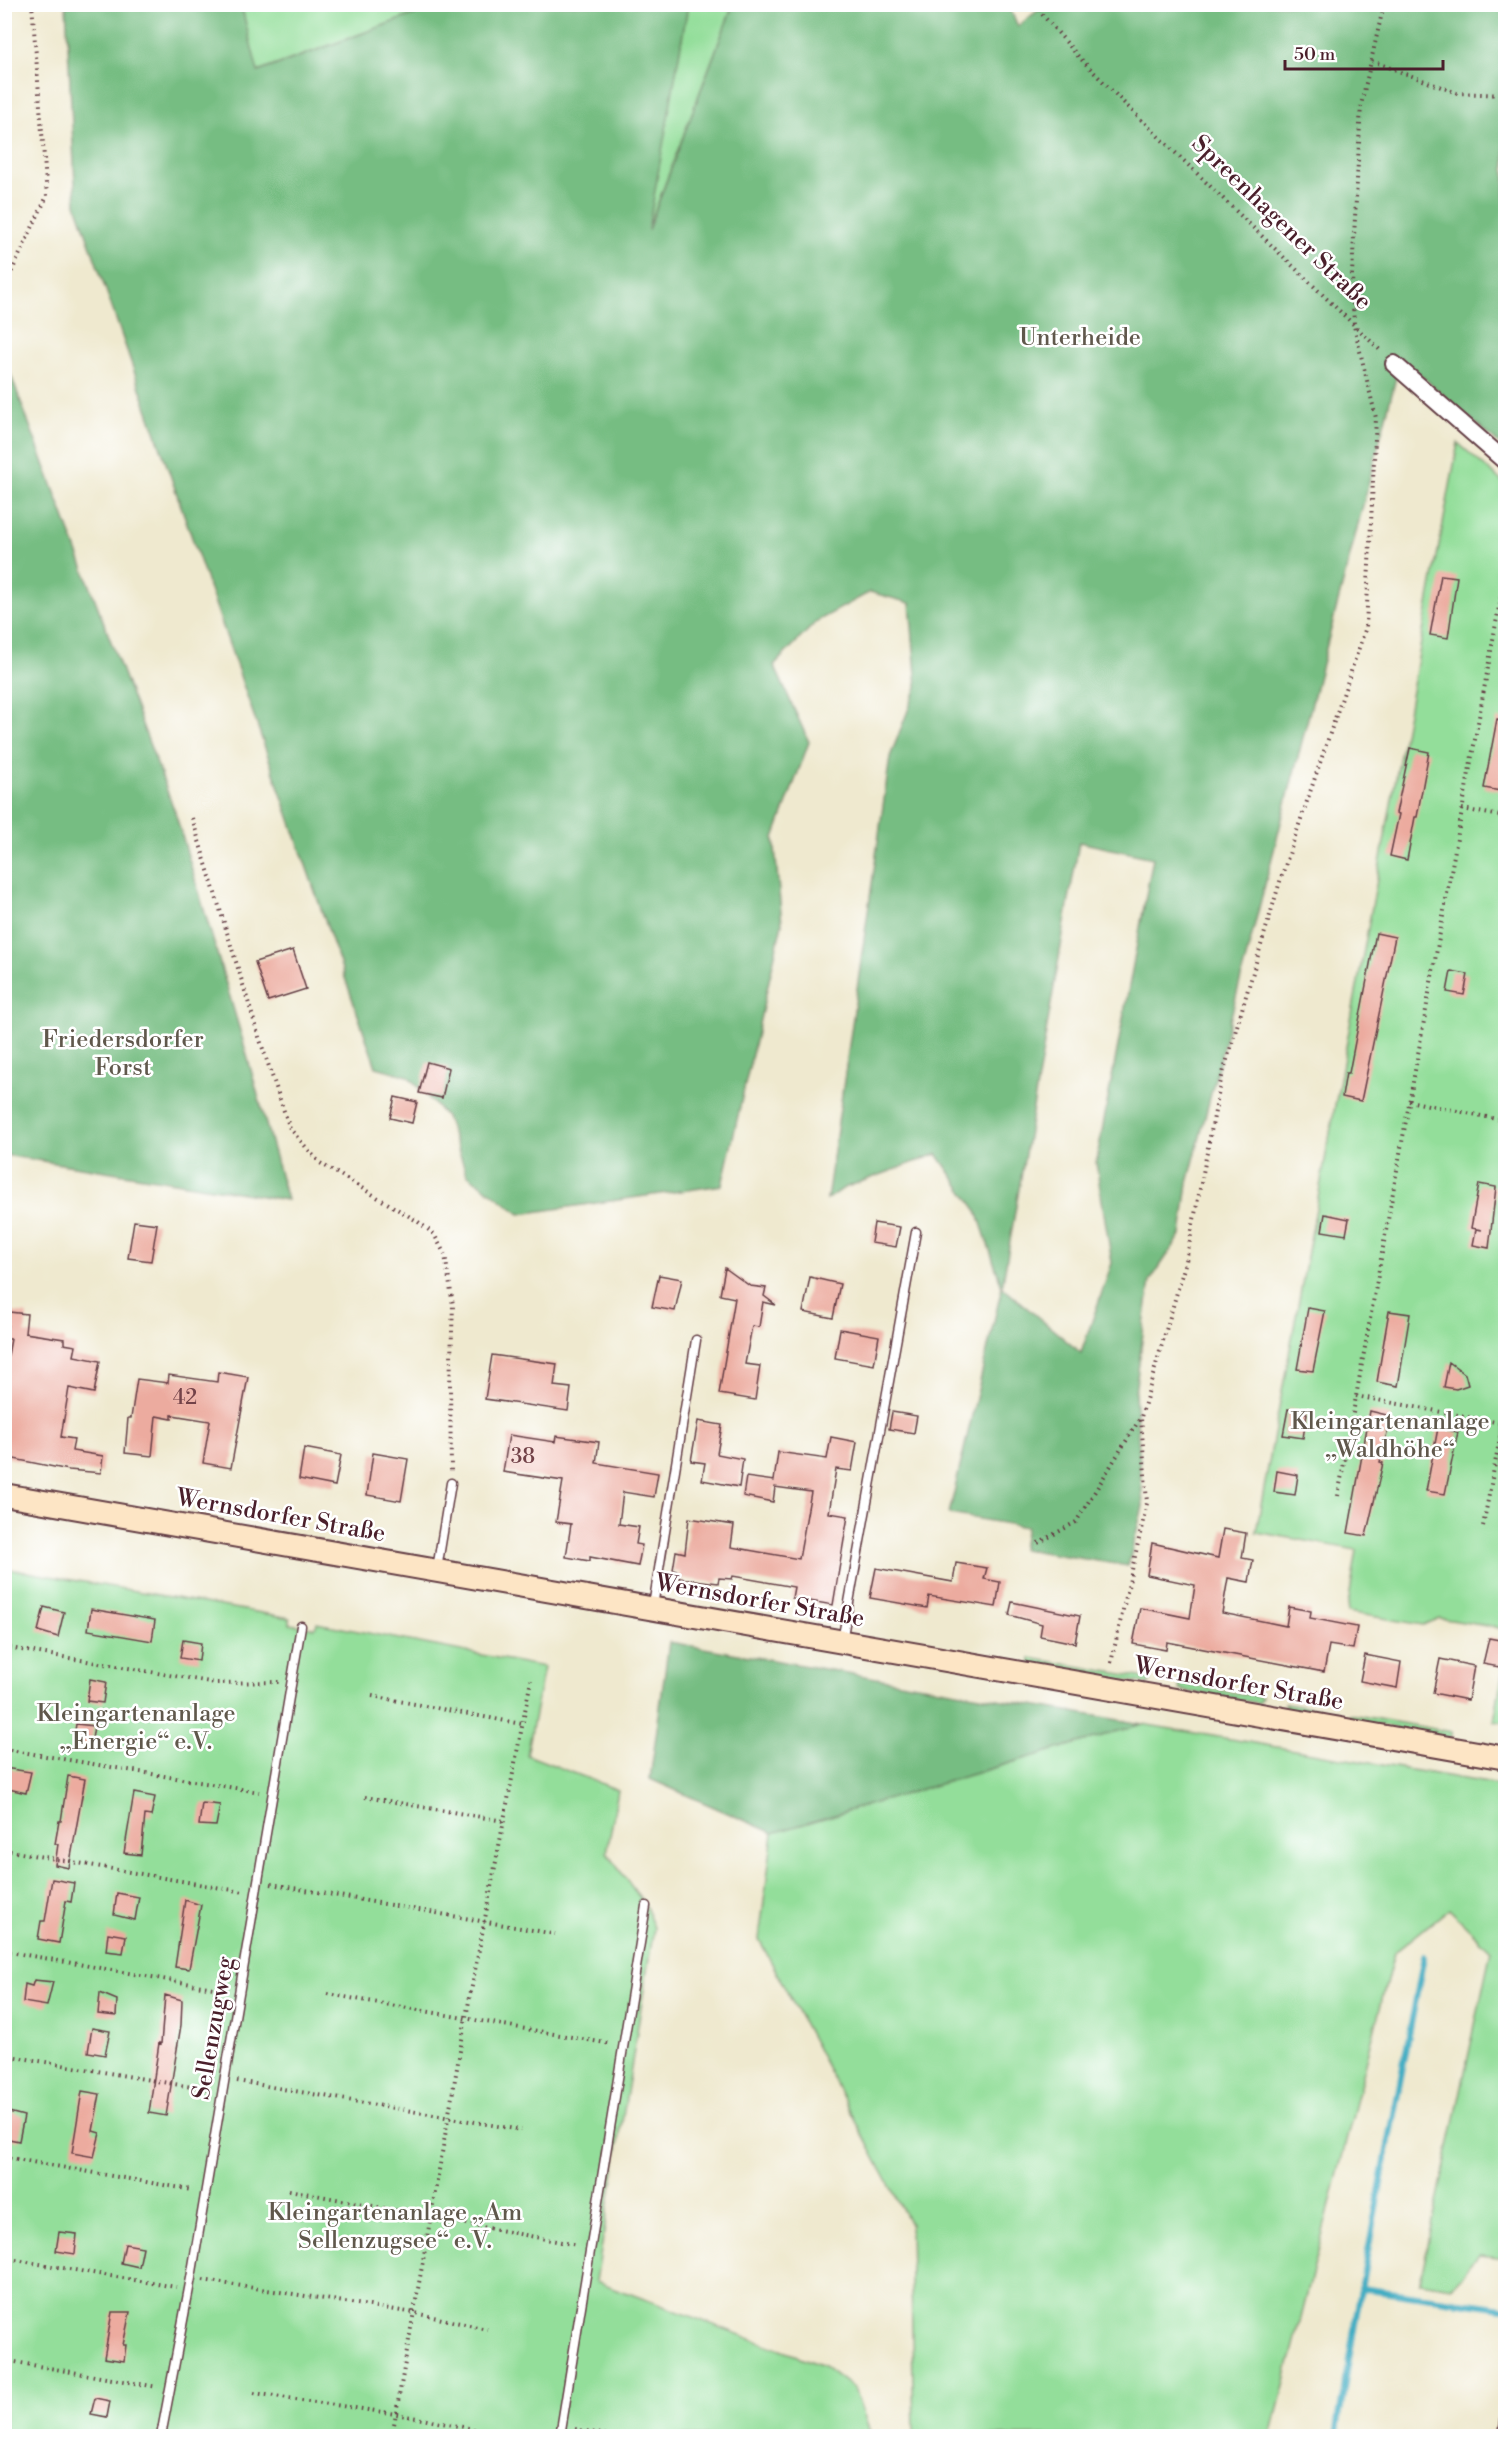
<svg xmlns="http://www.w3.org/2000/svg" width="1510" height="2441" viewBox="0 0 1510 2441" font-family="'Libre Bodoni',serif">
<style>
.green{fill:#93de9a;stroke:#6e7e62;stroke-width:1.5}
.forest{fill:#76bd82;stroke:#606e56;stroke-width:1.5;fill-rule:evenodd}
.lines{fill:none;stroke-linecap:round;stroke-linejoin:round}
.stream{stroke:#43adc3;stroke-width:6}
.building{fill:#ecab9f}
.service-casing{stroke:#633d44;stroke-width:11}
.minor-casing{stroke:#633d44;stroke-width:20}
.secondary-casing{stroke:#633d44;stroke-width:26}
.path{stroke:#633d44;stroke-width:4;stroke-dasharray:1.5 4.5;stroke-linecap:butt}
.service{stroke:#fff;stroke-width:8}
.minor{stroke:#fff;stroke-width:16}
.secondary{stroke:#fde5c5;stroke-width:22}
.labels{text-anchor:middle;stroke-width:5;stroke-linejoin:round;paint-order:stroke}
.number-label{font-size:21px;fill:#724248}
.street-label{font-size:24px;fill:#4a1f2b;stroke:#fff}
.park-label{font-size:24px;fill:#60584c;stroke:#fff}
</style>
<rect width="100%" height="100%" fill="#fff"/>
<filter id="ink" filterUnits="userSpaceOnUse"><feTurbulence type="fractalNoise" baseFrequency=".0167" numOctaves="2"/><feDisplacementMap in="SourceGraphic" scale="12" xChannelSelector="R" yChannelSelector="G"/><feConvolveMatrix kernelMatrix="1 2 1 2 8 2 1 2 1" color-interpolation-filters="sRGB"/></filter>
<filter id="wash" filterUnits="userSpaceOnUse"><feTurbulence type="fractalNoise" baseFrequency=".008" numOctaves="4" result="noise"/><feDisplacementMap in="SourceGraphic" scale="24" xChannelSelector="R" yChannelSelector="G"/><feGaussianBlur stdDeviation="1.35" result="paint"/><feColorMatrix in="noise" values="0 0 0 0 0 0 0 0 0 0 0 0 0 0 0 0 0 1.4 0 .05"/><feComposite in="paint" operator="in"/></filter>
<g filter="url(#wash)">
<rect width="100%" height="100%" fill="#efe9cf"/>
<path class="green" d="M241 4 439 5 257 72Z
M688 5H733L646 234Z
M1458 443 1506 485 1505 1629 1439 1618 1423 1625 1347 1612 1357 1550 1256 1532Z
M4 1568 290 1618V1624L315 1628 317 1623 544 1667 527 1755 618 1790 607 1853 646 1906 654 1928 596 2281 824 2366 854 2389 872 2436H5Z
M1030 1658 1151 1679 1148 1684 1030 1664Z
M1505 1659V1723L1494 1721Z
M1179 1684 1262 1697 1259 1703 1180 1690Z
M1285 1703 1337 1711 1333 1717 1285 1709Z
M1350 1714 1452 1732 1450 1738 1350 1720Z
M1142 1724 1505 1786V2258L1479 2255 1452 2287 1420 2282 1491 1950 1449 1909 1394 1953 1271 2436H914L910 2224 759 1939 773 1833Z"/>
<path class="forest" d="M1046 4 1505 5V449L1401 358 1188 1183 1181 1235 1150 1281 1135 1393 1143 1506 1128 1566 1022 1549 1026 1527 949 1514 1002 1287 977 1211 937 1154 844 1188 827 1200 890 757 917 687 910 603 870 592 817 621 774 665 809 742 774 838 782 924 722 1185 520 1214 467 1174 446 1117 408 1076 376 1067 76 204 66 5H241L258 72 439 5H688L648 230 733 5H1008L1018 26ZM1079 842 1153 858 1096 1163 1112 1263 1081 1353 1002 1287Z
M4 357 175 812 243 1041 287 1200 5 1155Z
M669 1642 1142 1724 773 1833 650 1779Z"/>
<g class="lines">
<path class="stream" d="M1361 2288 1503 2308
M1336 2436 1361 2288 1424 1956"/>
</g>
<g id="blocks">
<path class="building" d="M1441 575 1457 577 1448 638 1430 635Z
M1497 719 1506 720V792L1484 788Z
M1410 748 1429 752 1417 817H1415L1407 860 1390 856 1399 814 1396 813Z
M1376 933 1395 937 1361 1101 1342 1097 1346 1073H1349Z
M293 950 306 989 268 1001 255 962Z
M1451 971 1468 974 1464 995 1447 992Z
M427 1062 449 1068 442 1098 419 1093Z
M395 1097 417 1102 412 1123 390 1118Z
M1479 1184 1496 1187 1489 1248 1473 1245 1476 1229 1482 1230 1471 1228Z
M1325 1214 1349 1219 1346 1235 1322 1231Z
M134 1221 157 1224 151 1261 128 1258Z
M874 1223 900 1227 896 1247 871 1243Z
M725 1268 750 1286 766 1288 764 1296 776 1305 763 1302 759 1327 752 1326 745 1364 760 1366 755 1400 719 1394 735 1298 720 1295Z
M659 1275 682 1279 675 1311 652 1307Z
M810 1277 840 1284 833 1318 803 1312Z
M1308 1308 1325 1311 1313 1371 1297 1369Z
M1389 1311 1410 1314 1398 1386 1377 1382Z
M9 1312 27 1314 25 1333 64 1339V1344L76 1346 74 1356 100 1361 94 1393 69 1388 61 1437 74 1439 72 1451 103 1456 101 1473 69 1470 4 1457V1377L11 1339H6Z
M840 1329 879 1336 874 1365 835 1358Z
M492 1355 557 1364 554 1386 571 1388 568 1411 485 1399Z
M1449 1362 1465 1374 1468 1385 1456 1389 1444 1387Z
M218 1372 248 1377 231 1468 203 1463 210 1421 172 1415V1419L156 1416 152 1456 125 1453 128 1418H131L137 1379 168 1383 169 1375 217 1382Z
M1288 1409 1307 1413 1303 1438 1283 1435Z
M1370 1411 1391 1416 1380 1462 1383 1463 1366 1536 1348 1533Z
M892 1412 917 1416 914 1433 889 1429Z
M698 1421 722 1425 717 1454 743 1459 739 1487 702 1480 705 1463 691 1461Z
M1438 1428 1458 1432 1445 1494 1426 1491Z
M509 1435 555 1442 556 1436 599 1442 596 1463 658 1473 654 1497 623 1492 619 1524 639 1527 636 1544 642 1545 638 1566 590 1557V1561L566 1557 571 1524 556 1522 563 1481 503 1472Z
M831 1437 857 1442 852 1471 836 1469 829 1513 848 1516 833 1605 792 1598 794 1587 733 1576 732 1579 719 1578 718 1583 679 1578 680 1572 673 1570 676 1551 685 1553 689 1518 734 1525 731 1547 799 1559 811 1492 775 1487 773 1502 743 1496 746 1477 774 1481 778 1452 827 1459Z
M304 1448 341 1455 335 1486 299 1479Z
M373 1453 408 1459 401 1501 367 1495Z
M1277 1471 1298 1475 1295 1495 1274 1492Z
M1223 1529 1246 1533 1242 1558 1253 1560 1249 1582 1228 1578 1222 1613 1286 1626 1289 1607 1311 1611 1310 1618 1357 1627 1353 1649 1329 1645 1324 1672 1167 1642 1166 1650 1133 1644 1140 1608 1190 1618 1195 1585 1147 1575 1152 1543 1218 1558Z
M956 1563 987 1568 984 1579 1000 1582 996 1607 929 1596 927 1608 870 1598 876 1568 953 1582Z
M1012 1602 1080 1616 1075 1643 1040 1636 1042 1624 1009 1615Z
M44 1607 64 1612 58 1637 38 1631Z
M91 1609 155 1620 152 1641 88 1630Z
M1489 1638 1505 1641 1499 1667 1483 1664Z
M183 1640 201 1643 199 1661 180 1658Z
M1365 1655 1401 1662 1397 1688 1360 1681Z
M1440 1659 1474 1666 1468 1700 1433 1693Z
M90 1679 106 1682 103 1703 87 1701Z
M76 1724 94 1726 91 1746 73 1743Z
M4 1768 31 1772 26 1793 4 1788Z
M68 1776 85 1779 69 1868 55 1865 58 1844H55L59 1821H61Z
M134 1793 155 1797 151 1816 145 1815 141 1855 124 1853Z
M202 1803 220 1805 216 1826 199 1825Z
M52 1879 74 1883 71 1902 66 1901 59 1943 38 1939 41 1921H45Z
M117 1893 139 1897 135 1920 114 1915Z
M185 1900 201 1905 189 1969 175 1967Z
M108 1933 126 1936 123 1953 106 1951Z
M34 1980 53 1982 47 2006 23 2002 25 1984 32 1986Z
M100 1993 117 2000 116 2016 98 2014Z
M165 1995 182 2000 181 2025 166 2116 149 2113 159 2043 161 2044Z
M92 2028 110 2031 105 2055 88 2052Z
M82 2091 100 2094 93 2131 100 2133 94 2157 72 2153Z
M9 2112 24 2116 19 2141 4 2138Z
M59 2232 77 2234 75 2254 56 2251Z
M125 2244 143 2247 139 2267 121 2263Z
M112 2312H130L123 2345H126L124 2361 104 2358Z
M95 2398 110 2401 107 2417 91 2414Z"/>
</g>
</g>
<g filter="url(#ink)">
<use href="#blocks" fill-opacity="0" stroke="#633d44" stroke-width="1.5"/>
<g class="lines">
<g class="service-casing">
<path id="service" d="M437 1569 451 1483
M653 1606 696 1340
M842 1641 916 1232
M161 2436 191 2278 301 1626
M560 2436 646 1906
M1503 2436 1506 2413"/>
</g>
<g class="minor-casing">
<path id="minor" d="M1394 364 1506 462"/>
</g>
<g class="secondary-casing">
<path id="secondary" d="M4 1495 1506 1758"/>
</g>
<path class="path" d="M1036 4 1041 13 1078 56 1126 105 1382 352
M1372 61 1457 93 1506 95
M4 288 47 196 32 4
M1462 809 1506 817
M192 818 259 1037 290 1129 320 1163 417 1221 434 1234 445 1255 453 1305 450 1385 451 1471
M1409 1101 1506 1121
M1356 1396 1506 1424
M1338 1496 1506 568
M1483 1526 1506 1406
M1038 1543 1076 1522 1141 1417 1186 1261 1221 1080 1281 878 1366 627 1376 418 1354 326 1352 274 1361 105 1384 4
M4 1647 216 1683 280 1682
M1111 1663 1147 1503 1141 1418
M372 1696 522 1724
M4 1749 259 1792
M365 1797 504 1821
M4 1850 244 1892
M271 1884 555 1934
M4 1951 225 1990
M328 1994 611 2044
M4 2055 209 2090
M237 2081 521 2130
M4 2157 192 2190
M289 2190 577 2245
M4 2258 176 2287
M203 2280 415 2313 487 2329
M4 2360 157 2387
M254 2393 396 2414 510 2436
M575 2429 612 2436
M392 2436 466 2017 531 1680"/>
<use href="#service" class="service"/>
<use href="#minor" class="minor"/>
<use href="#secondary" class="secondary"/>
</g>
</g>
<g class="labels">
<g class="number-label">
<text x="185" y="1404">42</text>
<text x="523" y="1463">38</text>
</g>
<g class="street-label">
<text transform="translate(1282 222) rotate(44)" y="8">Spreenhagener Straße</text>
<text transform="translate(281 1515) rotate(10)" y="8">Wernsdorfer Straße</text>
<text transform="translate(760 1600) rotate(10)" y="8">Wernsdorfer Straße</text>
<text transform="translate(1239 1683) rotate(10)" y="8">Wernsdorfer Straße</text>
<text transform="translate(213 2028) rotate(-80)" y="8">Sellenzugweg</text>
</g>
<g class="park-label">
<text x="1080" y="345">Unterheide</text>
<text x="123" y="1047">Friedersdorfer<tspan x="123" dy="28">Forst</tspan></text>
<text x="1390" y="1429">Kleingartenanlage<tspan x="1390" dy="28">„Waldhöhe“</tspan></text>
<text x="136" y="1721">Kleingartenanlage<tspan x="136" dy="28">„Energie“ e.V.</tspan></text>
<text x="395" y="2220">Kleingartenanlage „Am<tspan x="395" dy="28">Sellenzugsee“ e.V.</tspan></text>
</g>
</g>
<rect width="1510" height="2441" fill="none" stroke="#fff" stroke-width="24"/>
<path d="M1285 60v9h158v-9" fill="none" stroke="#4a1f2b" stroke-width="3"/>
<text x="1294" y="60" font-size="18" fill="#4a1f2b" stroke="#ffffff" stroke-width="4.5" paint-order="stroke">50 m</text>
</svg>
